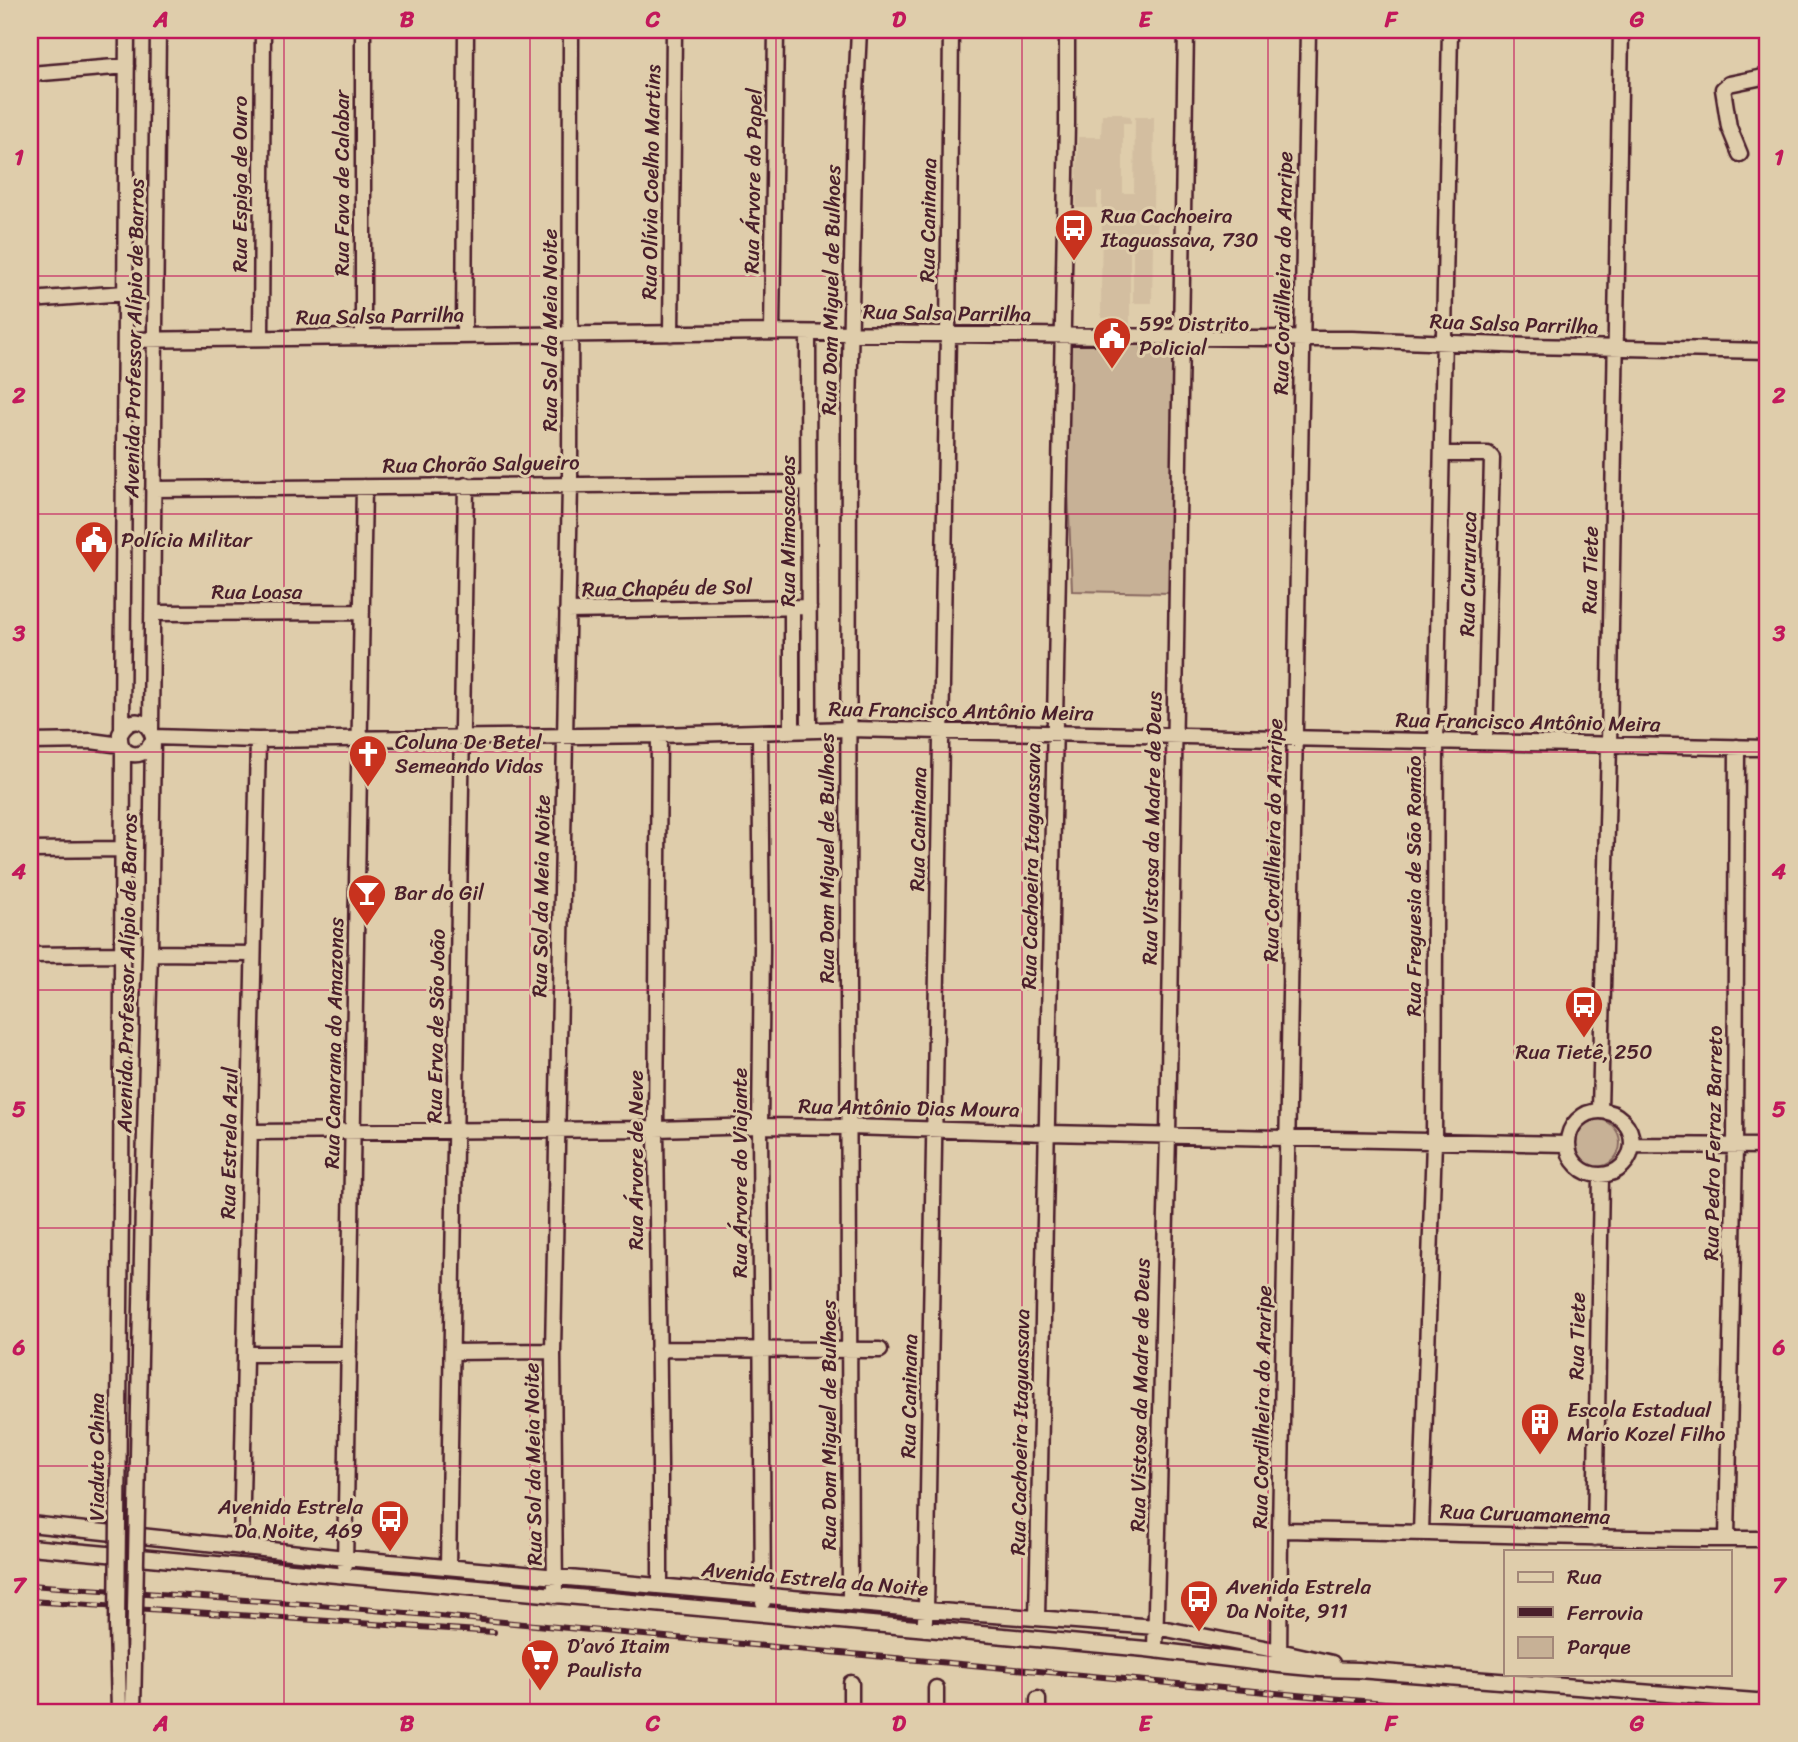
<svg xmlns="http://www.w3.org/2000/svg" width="1798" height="1742" viewBox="0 0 1798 1742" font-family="Sriracha,sans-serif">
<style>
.built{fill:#d3bea0}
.green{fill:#c7b196;stroke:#886860;stroke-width:2}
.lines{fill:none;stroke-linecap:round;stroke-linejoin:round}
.minor-casing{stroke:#4a1f2b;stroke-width:19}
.minor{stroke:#dfcdab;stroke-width:14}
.rail-casing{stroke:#4a1f2b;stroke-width:6}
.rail{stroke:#dfcdab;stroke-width:3.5;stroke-dasharray:10;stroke-linecap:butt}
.minor-bridge-casing{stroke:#4a1f2b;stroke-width:19;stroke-linecap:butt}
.minor-bridge{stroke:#dfcdab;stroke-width:14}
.grid{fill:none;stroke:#c2185b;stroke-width:2;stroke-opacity:0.55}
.labels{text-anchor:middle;stroke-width:6;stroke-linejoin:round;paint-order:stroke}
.street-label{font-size:21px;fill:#4a1f2b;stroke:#dfcdab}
.poi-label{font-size:21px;fill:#4a1f2b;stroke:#dfcdab;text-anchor:start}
.neatline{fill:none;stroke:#c2185b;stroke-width:2.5}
.grid-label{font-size:23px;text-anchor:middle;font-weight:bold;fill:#c2185b}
</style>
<rect width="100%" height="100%" fill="#dfcdab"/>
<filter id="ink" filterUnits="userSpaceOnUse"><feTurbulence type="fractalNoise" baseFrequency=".0143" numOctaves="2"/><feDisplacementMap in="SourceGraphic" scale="14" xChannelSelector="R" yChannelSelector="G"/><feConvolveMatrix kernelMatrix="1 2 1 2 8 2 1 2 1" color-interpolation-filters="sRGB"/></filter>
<g filter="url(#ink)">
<path class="built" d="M1107 113H1122V115L1130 116 1131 118V123H1123V193H1134L1135 117H1154L1153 210H1158L1157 242H1153L1152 303H1133V251H1130V327H1121V318H1101L1102 192H1097V208H1076L1078 137H1101L1102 114H1106Z"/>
<path class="green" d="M1067 339 1175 342 1170 593 1072 591 1068 488Z
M1572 1143a24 24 0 1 1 48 0a24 24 0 1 1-48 0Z"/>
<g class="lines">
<g class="minor-casing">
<path id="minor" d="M30 74 127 66
M1740 154 1729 127 1723 89 1729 84 1768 76
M30 300 125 293
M772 332 776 30
M808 333 809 730
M671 334 674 30
M464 335 466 30
M363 337V30
M261 338 263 30
M125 340 772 332 1352 339 1529 346 1768 351
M1442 454H1488L1492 458 1485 742
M153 489 809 483
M567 611 809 607
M152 613 362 612
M122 729 127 30
M151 730 158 30
M792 730V607
M760 732 762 947 760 1126 763 1602
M659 735 656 1129 660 1466V1586
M153 737 258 740 659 735 848 729 1768 748
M30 742 91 741 121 745
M30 850 122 849
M150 953 253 954
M30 955 121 954
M1600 1110 1609 744 1621 30
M1568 1143a32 32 0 1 1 64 0a32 32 0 1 1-64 0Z
M251 1132 656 1129 760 1126 849 1127 1048 1133 1567 1144
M1632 1145 1768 1146
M121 1203 123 749
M143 1204 150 953 153 737C147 718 130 716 120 734 118 755 140 762 151 744
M658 1349 880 1350
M452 1352 553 1351
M245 1354H349
M30 1524 345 1558 926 1610 1156 1627 1279 1651 1332 1663
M1280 1530C1443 1532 1605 1540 1768 1539
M1421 1532 1434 1141 1436 742 1450 30
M1595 1538 1601 1176
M1727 1539 1735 1147 1737 747
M30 1547 1146 1649 1279 1665 1321 1669 1358 1670 1768 1702
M241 1547 258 740
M345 1565 364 487
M448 1567 466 485
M555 1596 553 1351 570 484 571 30
M850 1602 848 975 849 411 855 114 859 30
M1037 1618 1067 123V30
M924 1629 926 1610 948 335 951 30
M1155 1649 1168 1135 1186 30
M1279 1665 1280 1530 1308 30
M851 1712V1683
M936 1712V1688
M1038 1712V1699"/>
</g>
<use href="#minor" class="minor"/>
<g class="rail-casing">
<path id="rail" d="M30 1585 319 1605 1483 1712
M30 1601 494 1632"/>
</g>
<use href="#rail" class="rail"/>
<g class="minor-bridge-casing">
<path id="minor-bridge" d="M119 1712 117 1625 121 1203
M133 1712 143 1204"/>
</g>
<use href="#minor-bridge" class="minor-bridge"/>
</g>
</g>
<path class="grid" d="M284 30V1712M530 30V1712M776 30V1712M1022 30V1712M1268 30V1712M1514 30V1551M30 276H1768M30 514H1768M30 752H1768M30 990H1768M30 1228H1768M30 1466H1768M1514 1674V1712"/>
<defs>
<g id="bus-pin" transform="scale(2.0125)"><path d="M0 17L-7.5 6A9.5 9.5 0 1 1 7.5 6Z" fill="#c8321e" stroke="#dfcdab"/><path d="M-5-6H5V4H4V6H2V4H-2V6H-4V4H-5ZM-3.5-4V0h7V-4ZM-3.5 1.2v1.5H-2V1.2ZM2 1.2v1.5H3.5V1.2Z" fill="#fff"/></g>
<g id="civic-pin" transform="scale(2.0125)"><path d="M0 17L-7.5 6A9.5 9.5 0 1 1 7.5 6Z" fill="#c8321e" stroke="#dfcdab"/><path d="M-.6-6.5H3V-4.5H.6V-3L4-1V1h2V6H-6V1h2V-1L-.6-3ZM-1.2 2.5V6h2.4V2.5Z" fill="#fff"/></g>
<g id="church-pin" transform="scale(2.0125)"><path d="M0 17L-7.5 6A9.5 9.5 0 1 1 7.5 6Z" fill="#c8321e" stroke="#dfcdab"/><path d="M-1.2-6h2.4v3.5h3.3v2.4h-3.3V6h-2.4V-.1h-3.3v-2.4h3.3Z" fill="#fff"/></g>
<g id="bar-pin" transform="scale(2.0125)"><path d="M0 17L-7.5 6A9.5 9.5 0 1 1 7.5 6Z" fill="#c8321e" stroke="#dfcdab"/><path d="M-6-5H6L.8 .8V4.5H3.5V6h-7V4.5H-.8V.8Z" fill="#fff"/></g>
<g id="building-pin" transform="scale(2.0125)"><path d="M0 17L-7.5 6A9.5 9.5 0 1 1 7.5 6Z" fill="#c8321e" stroke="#dfcdab"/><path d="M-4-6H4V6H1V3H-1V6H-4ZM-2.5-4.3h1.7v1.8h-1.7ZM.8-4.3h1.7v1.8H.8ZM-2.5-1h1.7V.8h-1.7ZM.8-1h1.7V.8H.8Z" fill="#fff"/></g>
<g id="supermarket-pin" transform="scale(2.0125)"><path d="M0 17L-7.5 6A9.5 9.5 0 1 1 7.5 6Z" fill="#c8321e" stroke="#dfcdab"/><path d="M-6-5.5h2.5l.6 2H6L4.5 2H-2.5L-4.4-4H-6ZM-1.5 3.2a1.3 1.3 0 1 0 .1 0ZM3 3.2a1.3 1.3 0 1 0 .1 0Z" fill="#fff"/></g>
</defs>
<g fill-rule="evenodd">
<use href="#bus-pin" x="1074" y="228"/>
<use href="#civic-pin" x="1112" y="336"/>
<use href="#civic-pin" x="94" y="540"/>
<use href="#church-pin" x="368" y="754"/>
<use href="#bar-pin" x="367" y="893"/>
<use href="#bus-pin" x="1584" y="1005"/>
<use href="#building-pin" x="1540" y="1422"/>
<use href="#bus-pin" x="390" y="1519"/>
<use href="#bus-pin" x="1199" y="1599"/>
<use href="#supermarket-pin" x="540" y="1658"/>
</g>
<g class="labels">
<g class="street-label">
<text transform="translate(753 181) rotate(-89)" y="7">Rua Árvore do Papel</text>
<text transform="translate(651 182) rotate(-89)" y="7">Rua Olívia Coelho Martins</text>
<text transform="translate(342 183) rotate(-90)" y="7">Rua Fava de Calabar</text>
<text transform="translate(240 184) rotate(-90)" y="7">Rua Espiga de Ouro</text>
<text transform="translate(928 220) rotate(-89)" y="7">Rua Caninana</text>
<text transform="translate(1283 273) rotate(-89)" y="7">Rua Cordilheira do Araripe</text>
<text transform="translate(831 290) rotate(-89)" y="7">Rua Dom Miguel de Bulhoes</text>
<text transform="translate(947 313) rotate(1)" y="7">Rua Salsa Parrilha</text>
<text transform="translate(380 316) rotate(-1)" y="7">Rua Salsa Parrilha</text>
<text transform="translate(1514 324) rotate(2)" y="7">Rua Salsa Parrilha</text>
<text transform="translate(550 330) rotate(-90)" y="7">Rua Sol da Meia Noite</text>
<text transform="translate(134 338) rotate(-89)" y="7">Avenida Professor Alípio de Barros</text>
<text transform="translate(481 464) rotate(-1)" y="7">Rua Chorão Salgueiro</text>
<text transform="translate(788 531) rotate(-90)" y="7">Rua Mimosaceas</text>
<text transform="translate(1590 570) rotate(-89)" y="7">Rua Tiete</text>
<text transform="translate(1468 574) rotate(-89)" y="7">Rua Cururuca</text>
<text transform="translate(667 588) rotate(-1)" y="7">Rua Chapéu de Sol</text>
<text x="257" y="599">Rua Loasa</text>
<text transform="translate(961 711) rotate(1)" y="7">Rua Francisco Antônio Meira</text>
<text transform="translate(1528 722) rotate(1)" y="7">Rua Francisco Antônio Meira</text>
<text transform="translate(1152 828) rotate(-89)" y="7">Rua Vistosa da Madre de Deus</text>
<text transform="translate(918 829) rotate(-89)" y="7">Rua Caninana</text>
<text transform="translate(1273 840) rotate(-89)" y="7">Rua Cordilheira do Araripe</text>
<text transform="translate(827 858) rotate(-90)" y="7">Rua Dom Miguel de Bulhoes</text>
<text transform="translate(1031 866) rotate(-89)" y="7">Rua Cachoeira Itaguassava</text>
<text transform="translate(1414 886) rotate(-90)" y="7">Rua Freguesia de São Romão</text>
<text transform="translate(541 896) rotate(-89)" y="7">Rua Sol da Meia Noite</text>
<text transform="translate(127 973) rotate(-89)" y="7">Avenida Professor Alípio de Barros</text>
<text transform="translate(436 1026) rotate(-89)" y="7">Rua Erva de São João</text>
<text transform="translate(334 1043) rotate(-89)" y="7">Rua Canarana do Amazonas</text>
<text transform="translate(909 1108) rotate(1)" y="7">Rua Antônio Dias Moura</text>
<text transform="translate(229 1143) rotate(-89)" y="7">Rua Estrela Azul</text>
<text transform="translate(1713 1143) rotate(-89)" y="7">Rua Pedro Ferraz Barreto</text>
<text transform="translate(636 1160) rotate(-90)" y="7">Rua Árvore de Neve</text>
<text transform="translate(740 1173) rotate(-90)" y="7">Rua Árvore do Viajante</text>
<text transform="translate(1577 1336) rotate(-89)" y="7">Rua Tiete</text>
<text transform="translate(1140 1395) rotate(-89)" y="7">Rua Vistosa da Madre de Deus</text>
<text transform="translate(909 1396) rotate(-89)" y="7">Rua Caninana</text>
<text transform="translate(1262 1407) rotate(-89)" y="7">Rua Cordilheira do Araripe</text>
<text transform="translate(829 1425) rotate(-90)" y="7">Rua Dom Miguel de Bulhoes</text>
<text transform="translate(1020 1432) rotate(-89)" y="7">Rua Cachoeira Itaguassava</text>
<text transform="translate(97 1457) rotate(-90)" y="7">Viaduto China</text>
<text transform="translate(533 1464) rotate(-91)" y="7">Rua Sol da Meia Noite</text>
<text transform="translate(1525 1514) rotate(2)" y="7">Rua Curuamanema</text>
<text transform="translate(815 1579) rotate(5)" y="7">Avenida Estrela da Noite</text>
</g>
<g class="poi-label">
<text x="1101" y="223">Rua Cachoeira<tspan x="1101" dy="24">Itaguassava, 730</tspan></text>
<text x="1139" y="331">59º Distrito<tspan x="1139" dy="24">Policial</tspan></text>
<text x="121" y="547">Polícia Militar</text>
<text x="395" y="749">Coluna De Betel<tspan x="395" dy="24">Semeando Vidas</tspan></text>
<text x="394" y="900">Bar do Gil</text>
<text x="1584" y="1059" text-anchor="middle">Rua Tietê, 250</text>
<text x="1567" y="1417">Escola Estadual<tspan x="1567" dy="24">Mario Kozel Filho</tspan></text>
<text x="363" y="1514" text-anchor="end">Avenida Estrela<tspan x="363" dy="24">Da Noite, 469</tspan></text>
<text x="1226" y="1594">Avenida Estrela<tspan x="1226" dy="24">Da Noite, 911</tspan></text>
<text x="567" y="1653">D’avó Itaim<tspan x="567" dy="24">Paulista</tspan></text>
</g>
</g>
<rect width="1798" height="1742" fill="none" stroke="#dfcdab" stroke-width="77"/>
<rect x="1504" y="1550" width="228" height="126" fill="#dfcdab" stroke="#a38778" stroke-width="2"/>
<rect x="1518" y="1572" width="35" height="10" fill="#dfcdab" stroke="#a38778" stroke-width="2"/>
<text x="1567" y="1584" font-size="21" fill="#4a1f2b">Rua</text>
<rect x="1518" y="1607" width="35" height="10" fill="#4a1f2b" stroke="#a38778" stroke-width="2"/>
<text x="1567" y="1620" font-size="21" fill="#4a1f2b">Ferrovia</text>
<rect x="1518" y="1637" width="35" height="21" fill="#c7b196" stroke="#a38778" stroke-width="2"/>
<text x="1567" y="1654" font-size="21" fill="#4a1f2b">Parque</text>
<rect x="38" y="38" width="1721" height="1666" class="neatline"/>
<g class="grid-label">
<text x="161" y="27">A</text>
<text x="407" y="27">B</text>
<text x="653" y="27">C</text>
<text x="899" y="27">D</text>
<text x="1145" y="27">E</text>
<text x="1391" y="27">F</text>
<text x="1637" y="27">G</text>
<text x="19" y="165">1</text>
<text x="1779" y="165">1</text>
<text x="19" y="403">2</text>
<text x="1779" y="403">2</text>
<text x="19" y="641">3</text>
<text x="1779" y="641">3</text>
<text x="19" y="879">4</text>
<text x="1779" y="879">4</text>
<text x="19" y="1117">5</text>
<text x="1779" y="1117">5</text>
<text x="19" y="1355">6</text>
<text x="1779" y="1355">6</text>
<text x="19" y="1593">7</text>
<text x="1779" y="1593">7</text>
<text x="161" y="1731">A</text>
<text x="407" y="1731">B</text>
<text x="653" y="1731">C</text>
<text x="899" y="1731">D</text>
<text x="1145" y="1731">E</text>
<text x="1391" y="1731">F</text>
<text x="1637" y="1731">G</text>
</g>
</svg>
